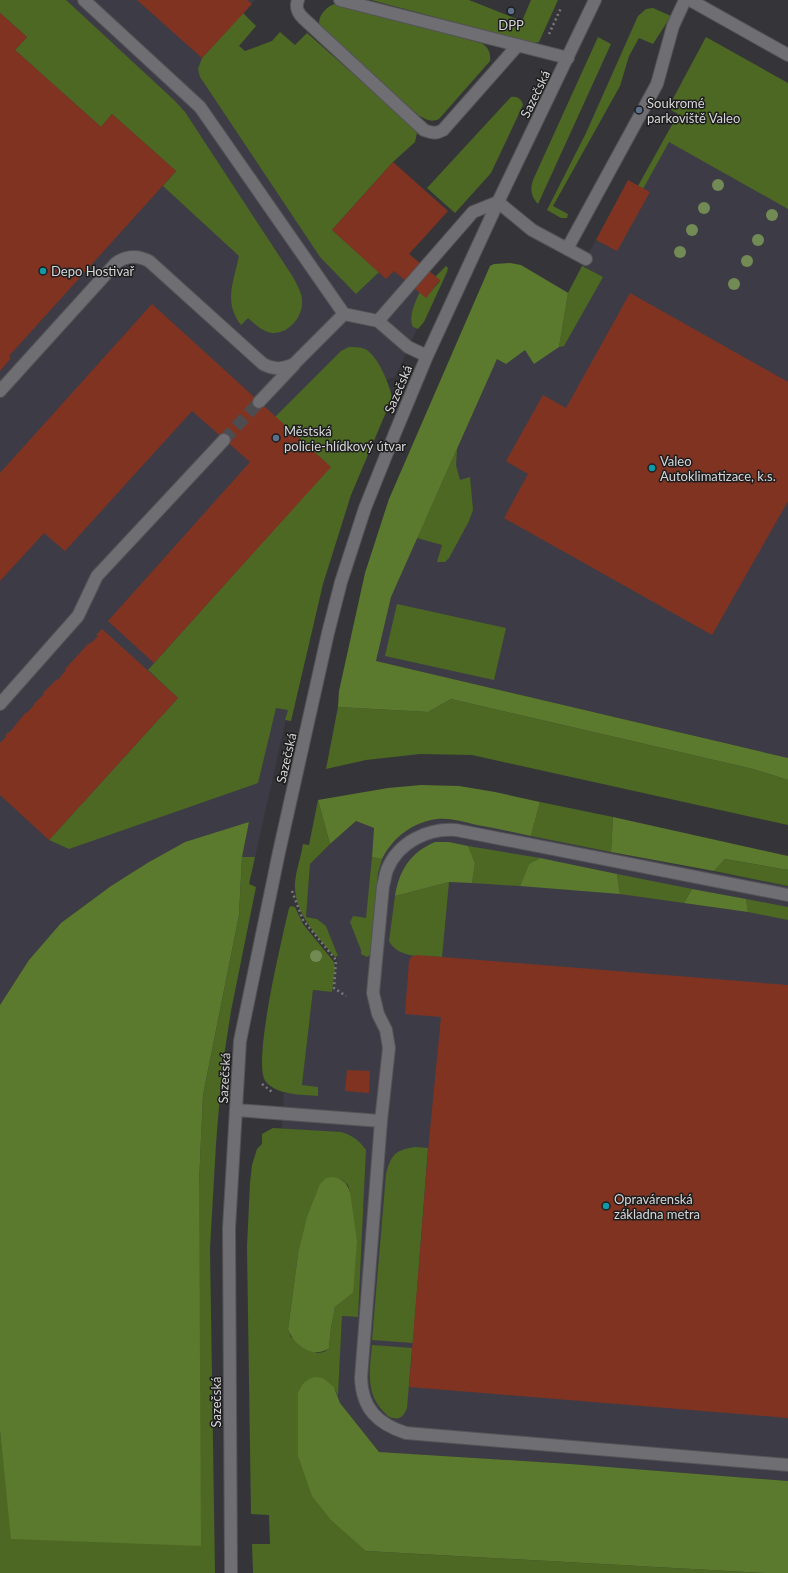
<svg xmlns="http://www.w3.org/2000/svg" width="788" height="1573" viewBox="0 0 788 1573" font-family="Lato,sans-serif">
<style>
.built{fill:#3d3c46}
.green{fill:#4c6822;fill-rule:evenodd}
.forest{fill:#5b7a2d}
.building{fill:#803321}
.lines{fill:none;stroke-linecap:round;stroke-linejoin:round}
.minor-tunnel{stroke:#4d4d51;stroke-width:12;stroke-dasharray:12 6;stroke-linecap:butt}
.minor-casing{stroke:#545457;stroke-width:14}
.path{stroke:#7a7a7d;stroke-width:2.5;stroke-dasharray:2 3;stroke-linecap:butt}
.minor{stroke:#6e6e73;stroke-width:12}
.tree{fill:#728a53}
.service-dot{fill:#5c6f8a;stroke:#1d1d1e;stroke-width:1.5}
.culture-dot{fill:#0f9aa8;stroke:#1d1d1e;stroke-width:1.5}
.labels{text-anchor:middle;stroke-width:3;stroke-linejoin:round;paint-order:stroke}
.poi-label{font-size:13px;fill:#d6d6d8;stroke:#1d1d1e;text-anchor:start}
.street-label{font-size:13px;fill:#d6d6d8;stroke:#1d1d1e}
</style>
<rect width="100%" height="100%" fill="#353539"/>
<path class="built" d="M0 0H255L243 13 256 26 239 46 245 51 386 279 394 271 420 292 413 327 417 329 395 377 386 380 391 390 347 490 288 710 255 857H242L249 823 185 842 149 862 111 886 61 923 29 960 0 1005Z
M788 101V758L376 661 391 597 535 273 568 292 628 180 638 186 678 114 668 108Z
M438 819 461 821 611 852 788 886V1481L570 1464 379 1452 340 1403 338 1396 342 1316 358 1317 366 1150 282 1128 284 1093 318 1096 302 1085 313 990 332 992 338 956 326 926 317 919 306 917 310 864 330 844 356 821 374 828 372 856 382 859 388 847 402 833 419 823Z"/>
<path class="green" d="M0 0H66L175 101 185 112 293 277C297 285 303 294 302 303 302 318 288 334 272 333 263 332 255 324 248 318L241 325C223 302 234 281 239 256L163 186 176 171 112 114 101 127 15 50 27 37 0 13Z
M371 0H469L522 21 531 0H558L539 42 533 43Z
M335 4 481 43C488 47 491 52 490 61L439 119C431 123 425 119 418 115L320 27C316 18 326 6 335 4Z
M653 8 671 16 653 44 639 38 629 56 620 86 553 206 568 214 567 218H561L547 210 586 133 638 16 646 9Z
M243 13 256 26 239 46 245 51 272 41 280 32 295 45 307 33 411 125 417 133 415 142 393 162 332 230 379 272 356 294 320 257 200 77 198 69 202 58Z
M598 37 611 44 538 204C531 196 530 190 533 180Z
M706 37 788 83V209L669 142 643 189 638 186 678 114 668 108Z
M511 97C517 96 522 99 523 105L491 173 455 213 427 188Z
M446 266 448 268 447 272 424 322 418 329 413 327C408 317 415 302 420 292L426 297 440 281 435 277Z
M582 266 603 277 564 346 559 347 568 293Z
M349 347C354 347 360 347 365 349 377 354 390 385 392 398L351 495 323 584 291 721 285 720 288 710 276 708 258 783 69 849 49 840 178 698 148 670 330 467 275 417 341 351Z
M457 449 456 465 460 480 470 477 473 510 469 521 449 558 445 562H437L442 545 417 538Z
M397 604 506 628 494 680 385 656Z
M451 699 753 769 788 780V825L472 755 420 754 366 760 326 769 338 707 428 712Z
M318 800 330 844 310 864 306 917 317 919 326 926 338 956 335 957C318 936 293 913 295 883 296 870 301 857 303 844L309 845Z
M540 802 613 817 611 852 531 836Z
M468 846 540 858 529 864 520 886 472 883 475 863Z
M242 857H255L249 884 256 887 231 1011 222 1069 216 1144 210 1248 215 1573H0V1431L12 1539 199 1183 203 1095 239 915Z
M372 857 382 859 378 873 370 955 367 957 361 954V950L350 922 353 916 366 918Z
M725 859 788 870V886L714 871Z
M617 874 692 889 684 903 620 894Z
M449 882 442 957C425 956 398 959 389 941L395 896Z
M746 899 788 907V920L748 912Z
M291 906 295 907 303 924 334 962 335 969 332 992 313 990 302 1085 318 1087V1096C300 1094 279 1096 266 1082 251 1065 283 935 289 908Z
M273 1128 341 1132C352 1135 359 1140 366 1150L358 1317 342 1316 338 1396 334 1387 366 1551 765 1573H253L252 1544H270L269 1515 251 1514 247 1247 250 1183 252 1165 257 1149 262 1144V1134ZM341 1179 348 1185 350 1192 353 1293 335 1307 331 1328 329 1348 324 1352 317 1353 291 1337 288 1329 298 1254Z
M415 1147 428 1148 413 1343 372 1340 386 1174C391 1155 395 1150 415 1147Z
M372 1345 412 1348 407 1408C404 1415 401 1420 393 1418 389 1418 386 1414 383 1411 365 1393 370 1368 372 1345Z"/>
<path class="forest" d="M510 263 521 265 568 293 559 347 534 364 525 350 506 364 497 359 391 597 376 661 788 758V780L753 769 451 699 428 712 338 707 339 691 365 573 389 499 490 266 494 264Z
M421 785 459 786 495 792 540 802 531 836C513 832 495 828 477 825 464 822 450 818 437 819 413 822 393 837 382 859L372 857 374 828 356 821 330 844 318 800 388 788Z
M613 817 788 856V870L725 859 714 871 611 852Z
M249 822 242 857 239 915 203 1095 199 1183 201 1546 11 1539 0 1431V1005L29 960 61 923 111 886 149 862 185 842Z
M435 842H449L468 846 475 863 472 883 449 882 395 896C399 870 411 852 435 842Z
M540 858 617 874 620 894 520 886 529 864Z
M692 889 746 899 748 912 684 903Z
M333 1177C343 1179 347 1183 350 1192L357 1241 353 1293 335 1307 331 1328 329 1348C313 1360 293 1344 288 1329L298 1254 307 1217 320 1184 326 1178Z
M314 1377 323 1378 334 1387 340 1403 379 1452 570 1464 788 1481V1573H765L366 1551 331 1520 312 1496 298 1456V1393C302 1384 305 1380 314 1377Z"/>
<path class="building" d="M137 0H247L252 4 202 58Z
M0 13 27 37 15 50 101 127 112 114 176 171 9 356 11 358 0 371Z
M393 162 448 211 409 254 440 280 426 298 394 271 386 279 332 230Z
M628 180 650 192 617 251 596 240Z
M630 293 788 382V501L712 635 504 518 528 474 506 461 543 395 566 408Z
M152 304 331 467 154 663 108 621 250 462 192 411 65 551 44 533 0 581V473Z
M102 629 178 698 49 840 0 795V743L6 737 5 736 8 732 9 733 26 712 27 713 34 705H33L44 694 43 693 57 679 58 680 66 670 65 669 89 643 90 644 98 636 96 635Z
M417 955 788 985V1418L409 1387 429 1140 441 1017 405 1014 409 961 411 957Z
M347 1070 370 1071 369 1093 345 1091Z"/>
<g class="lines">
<path class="minor-tunnel" d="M224 440 259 402"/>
<g class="minor-casing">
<path id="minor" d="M84 0 200 107 344 314 378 321 408 347 427 356
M298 0C295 8 298 13 303 18L424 130C432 133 436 134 443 130L518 45
M340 0 568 58
M690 0 788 55
M567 249 657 84 673 26 685 0
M378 321 473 212 498 202 532 230 586 259
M0 391 116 263C127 255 137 255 149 261L263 364C274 370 283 369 294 364L344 314
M259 402 294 365
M0 704 78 616 97 576 224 440
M788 895 456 830C428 828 398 842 387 870 385 875 385 880 383 886L373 993 378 1014 386 1030 389 1048 381 1121 361 1378C362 1409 378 1424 406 1433L788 1465
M236 1110 381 1121
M231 1573 229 1228 240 1041 279 852 328 633 341 582 365 508 395 433 427 356 498 202 595 0"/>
</g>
<path class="path" d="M549 34 561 8
M292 891 303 920 336 960 334 988 346 996
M262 1084 272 1092"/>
<use href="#minor" class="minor"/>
</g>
<g class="tree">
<circle cx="718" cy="185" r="6"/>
<circle cx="704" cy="208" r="6"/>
<circle cx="772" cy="215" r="6"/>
<circle cx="692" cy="230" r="6"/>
<circle cx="758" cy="240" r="6"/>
<circle cx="680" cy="252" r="6"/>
<circle cx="747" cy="261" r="6"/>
<circle cx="734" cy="284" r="6"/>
<circle cx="316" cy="956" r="6"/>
</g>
<g class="service-dot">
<circle cx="511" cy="11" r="4"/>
<circle cx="639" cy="110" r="4"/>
<circle cx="276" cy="438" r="4"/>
</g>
<g class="culture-dot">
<circle cx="43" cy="271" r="4"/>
<circle cx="652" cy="468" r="4"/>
<circle cx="606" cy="1206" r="4"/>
</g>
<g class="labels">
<g class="poi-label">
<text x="511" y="30" text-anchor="middle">DPP</text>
<text x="647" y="108">Soukromé<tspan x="647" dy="15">parkoviště Valeo</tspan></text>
<text x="51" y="276">Depo Hostivař</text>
<text x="284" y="436">Městská<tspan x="284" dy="15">policie-hlídkový útvar</tspan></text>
<text x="660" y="466">Valeo<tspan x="660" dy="15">Autoklimatizace, k.s.</tspan></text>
<text x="614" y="1204">Opravárenská<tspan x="614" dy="15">základna metra</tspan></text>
</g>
<g class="street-label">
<text transform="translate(535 94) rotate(-64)" y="5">Sazečská</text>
<text transform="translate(398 389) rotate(-67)" y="5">Sazečská</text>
<text transform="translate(286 758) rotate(-77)" y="5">Sazečská</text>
<text transform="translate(224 1078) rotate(-87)" y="5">Sazečská</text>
<text transform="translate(216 1402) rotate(-90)" y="5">Sazečská</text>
</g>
</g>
</svg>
